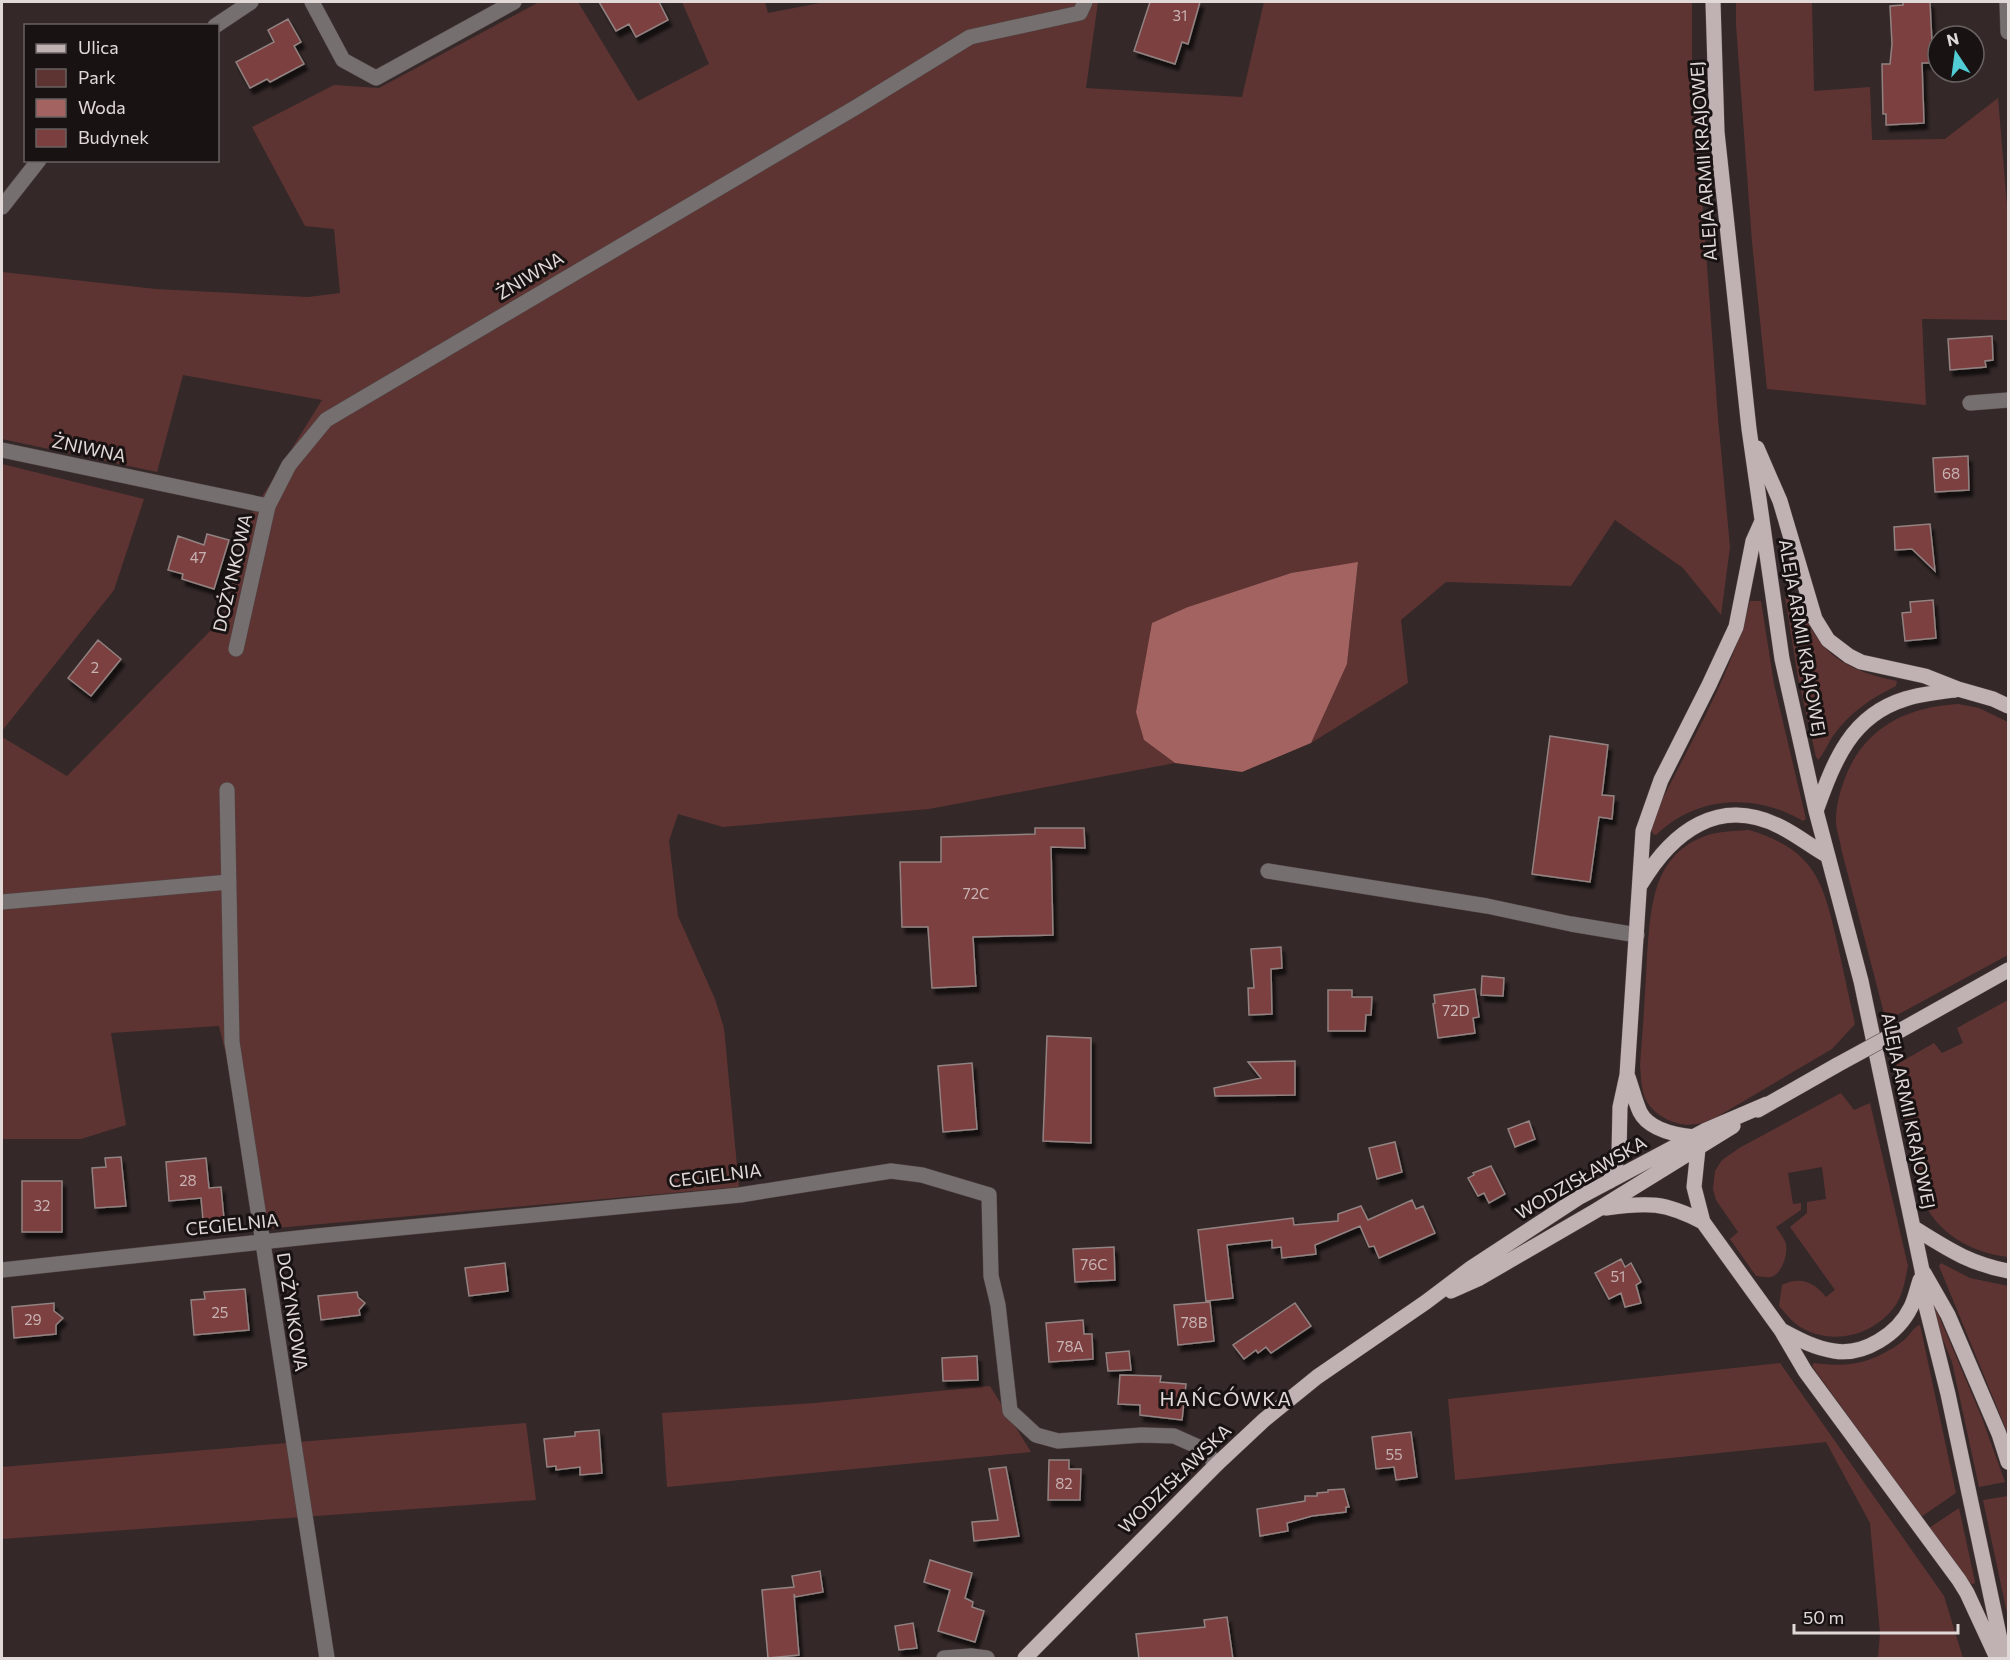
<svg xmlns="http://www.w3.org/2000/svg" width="2010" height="1660" viewBox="0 0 2010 1660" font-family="Commissioner,sans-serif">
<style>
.green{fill:#5e3433}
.water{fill:#a26361}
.building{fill:#7b3f3f;stroke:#928382;stroke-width:1.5;filter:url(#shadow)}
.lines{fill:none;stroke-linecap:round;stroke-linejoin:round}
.minor-casing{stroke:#504444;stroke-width:16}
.major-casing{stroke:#504444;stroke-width:16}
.minor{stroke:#766f6f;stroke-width:15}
.major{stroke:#c0b2b2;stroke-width:15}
.major-bridge-casing{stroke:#504444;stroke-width:16;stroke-linecap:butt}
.major-bridge{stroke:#c0b2b2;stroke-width:15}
.labels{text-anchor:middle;stroke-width:6;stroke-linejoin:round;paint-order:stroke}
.number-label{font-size:15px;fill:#c8b2b2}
.street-label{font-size:18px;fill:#e1d9d8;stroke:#181312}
.neighbourhood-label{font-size:20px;letter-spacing:1.5px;fill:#e1d9d8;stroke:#181312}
</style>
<defs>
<filter id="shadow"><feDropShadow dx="3.5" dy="6" stdDeviation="1.5" flood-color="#0009"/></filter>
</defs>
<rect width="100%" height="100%" fill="#342828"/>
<path class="green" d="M539 2H578L638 101 709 64 682 2H765L768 13 825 2H1098L1086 88 1242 97 1264 2H1692V59L1718 418 1730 547 1721 615 1683 568 1615 520 1571 586 1446 582 1401 620 1408 683 1311 743 1347 664 1358 563 1291 573 1188 607 1144 740 1175 763 929 809 723 827 678 814 669 841 678 916 715 999 724 1028 739 1187 253 1230 241 1116 219 1026 111 1033 126 1125 81 1139H2V737L67 776 223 618 250 516 322 400 183 375 157 472 2 439V272L156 289 308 297 340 293 334 229 305 226 252 127 334 85 379 88Z
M1736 2H1812L1814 91 1870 87 1872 140 1945 139 1998 98 2008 217V320L1922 319 1926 405 1767 389 1752 242 1736 25Z
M2 464 144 499 114 590 2 731Z
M1797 594C1815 651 1840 669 1897 681L1896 686C1871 698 1849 713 1833 736 1828 743 1824 754 1818 760L1816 757 1798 678 1785 597Z
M1750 601H1761L1774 684 1806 819 1803 821C1756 793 1697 795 1656 835L1653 834 1651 829 1658 808C1691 741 1732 674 1750 601Z
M1958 704 1979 708 2008 722V955L1886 1021 1841 848C1840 839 1836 830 1836 821 1836 807 1839 794 1844 781 1862 729 1905 707 1958 704Z
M1749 830C1815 850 1823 881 1837 942 1843 969 1849 997 1855 1024L1832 1049 1715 1118C1709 1120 1703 1123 1697 1124 1678 1128 1653 1116 1645 1098 1641 1088 1641 1075 1640 1065 1643 1029 1645 994 1647 958 1651 909 1651 854 1708 835 1721 831 1735 831 1749 830Z
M2008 1000V1257C1972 1253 1935 1233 1922 1197 1915 1180 1913 1161 1909 1143 1904 1118 1899 1092 1894 1066L1934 1043 1942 1053 1963 1043 1957 1028Z
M1841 1093 1854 1110 1870 1103 1908 1266C1905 1280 1903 1295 1895 1306 1874 1335 1834 1346 1802 1328 1793 1323 1786 1314 1779 1306L1782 1285C1800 1276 1814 1282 1826 1297L1835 1290 1790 1227 1807 1213V1202L1826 1199 1822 1167 1788 1173 1793 1204 1801 1203V1210L1776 1227C1779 1232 1784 1238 1786 1244 1788 1254 1782 1274 1771 1277 1767 1278 1760 1276 1756 1276L1730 1239 1738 1232 1716 1200 1713 1189 1715 1171 1722 1160 1741 1147Z
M1941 1263 1970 1278 2008 1286V1434L1939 1266Z
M1936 1309 1982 1418 2005 1482 1979 1487 1952 1362 1931 1310Z
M1920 1325 1956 1493 1921 1517 1812 1366 1814 1363C1850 1368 1873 1363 1903 1341 1910 1336 1912 1328 1920 1325Z
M1780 1363 1944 1596 1963 1658H1878L1880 1633 1870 1523 1826 1442 1455 1480 1448 1399Z
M990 1386 1031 1452 667 1487 662 1413 815 1403Z
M526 1423 536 1500 2 1539V1467Z
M2008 1496V1618L1983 1500Z
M1959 1508 1975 1582 1974 1584 1969 1583 1929 1528Z"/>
<path class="water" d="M1358 562 1347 664 1311 743 1242 772 1175 763 1144 740 1136 712 1152 623 1188 607 1291 573Z"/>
<path class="building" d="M599 2H659L668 20 636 37 629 24 616 31Z
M1150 2H1200L1188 44 1182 42 1175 64 1134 51Z
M1903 2H1930L1933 63H1922L1924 123 1886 125V114H1883L1882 64H1890L1892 44 1890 6 1903 5Z
M288 19 301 42 294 46 304 64 270 82 267 79 250 88 236 62 274 42 268 30Z
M1992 336 1993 360 1985 361 1986 367 1950 370 1948 339Z
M1968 456 1969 490 1935 492 1933 458Z
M1930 524 1935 571 1912 549 1895 550 1894 527Z
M207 534 229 540 214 589 182 579 183 574 168 570 178 536 204 545Z
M1933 600 1936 638 1905 641 1902 613 1911 612 1910 602Z
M98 640 121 659 91 696 68 678Z
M1550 736 1608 745 1602 795 1614 796 1612 819 1599 817 1590 882 1532 874Z
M1035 828H1084L1085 848 1051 847 1053 935 973 937 976 986 932 988 928 927H902L900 862H941V837L1035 834Z
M1281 947 1282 968 1271 969 1272 1014 1249 1015 1248 988H1254L1251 949Z
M1482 976 1504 978 1503 996 1481 995Z
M1475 989 1479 1017 1473 1018 1475 1033 1438 1038 1433 1004 1435 1003 1434 995Z
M1328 990H1352V997H1372L1371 1015H1366L1365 1031H1328Z
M1047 1036 1091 1038V1143L1043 1141Z
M1295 1061V1095L1215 1096 1214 1088 1261 1078 1248 1062Z
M972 1063 977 1129 943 1132 938 1066Z
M1529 1121 1535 1139 1515 1147 1508 1129Z
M1395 1142 1402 1172 1377 1179 1369 1148Z
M121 1157 126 1206 95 1208 92 1168 106 1167 105 1158Z
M206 1158 209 1188 221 1187 224 1219 203 1220 201 1198 169 1201 166 1162Z
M1491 1166 1505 1194 1489 1203 1484 1193 1478 1196 1468 1178 1474 1175 1473 1173Z
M22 1181H62V1232H22Z
M1412 1200 1416 1209 1423 1206 1435 1233 1379 1258 1374 1246 1369 1247 1360 1226 1315 1245 1316 1254 1282 1258 1281 1247 1272 1248V1240L1227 1245 1233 1298 1206 1301 1198 1230 1293 1218 1294 1225 1338 1221V1214L1361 1206 1368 1220Z
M1114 1247 1115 1280 1075 1282 1073 1249Z
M1621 1259 1625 1267 1631 1263 1641 1282 1636 1285 1641 1303 1625 1307 1621 1293 1609 1299 1595 1273Z
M505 1263 508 1291 469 1296 465 1268Z
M245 1289 249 1330 194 1335 191 1300 205 1299 204 1292Z
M357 1292 358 1297 365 1303 359 1310 360 1315 321 1320 318 1296Z
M1210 1302 1214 1341 1178 1345 1174 1305Z
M54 1303V1311L63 1318 56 1325V1334L14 1338 12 1307Z
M1295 1303 1311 1326 1271 1353 1266 1347 1258 1353 1256 1350 1244 1359 1233 1345Z
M1083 1320 1084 1334H1092L1093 1359 1049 1362 1046 1323Z
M1129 1351 1131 1370 1108 1371 1106 1353Z
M977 1356 978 1380 943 1381 942 1358Z
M1120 1375 1161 1376 1160 1382 1186 1384 1182 1420 1140 1415V1405L1118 1404Z
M599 1430 602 1473 580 1475V1467L556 1470V1466L547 1467 544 1439 575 1436V1432Z
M1411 1432 1417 1477 1396 1480 1394 1467 1376 1469 1372 1437Z
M1049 1460H1069V1469H1081L1080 1500H1048Z
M1006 1467 1019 1536 974 1541 972 1522 998 1520 989 1469Z
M1344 1489 1349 1507H1346V1512L1312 1516 1287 1523 1288 1531 1260 1536 1257 1509 1305 1501V1496H1317V1493L1328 1492V1490Z
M930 1560 972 1573 965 1598 973 1602 972 1607 984 1611 975 1642 938 1631 950 1590 924 1582Z
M820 1571 823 1592 795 1597 794 1594 799 1655 768 1658 762 1590 794 1587 792 1576Z
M1227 1617 1233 1659H1139L1136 1634 1205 1627 1204 1620Z
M913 1623 917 1648 899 1650 895 1626Z"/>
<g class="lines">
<g class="minor-casing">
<path id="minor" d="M312 2 343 60 376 78 514 2
M2007 2 2008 32
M215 26 251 2
M2 207 39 160
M1970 403 2008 400
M2 450 268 506
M236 649 268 506 289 465 326 420 858 106 970 37 1080 13 1085 2
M227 790 232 1042 327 1658
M1268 871 1487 906 1571 924 1637 935
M2 902 229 882
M2 1270 317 1236 740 1195 891 1171 922 1175 989 1195 991 1276 998 1305 1010 1411 1036 1435 1058 1441 1142 1435 1174 1436 1201 1448 1217 1464
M944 1658 971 1656 987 1658"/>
</g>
<g class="major-casing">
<path id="major" d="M1713 2 1717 132 1749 429 1782 659 1816 811 1861 981 1922 1270 1926 1306 1948 1394 2004 1658
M1757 448 1780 501 1815 619 1828 640 1849 656 1861 662 1925 676 1958 689 1993 699 2008 706
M1816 811C1834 762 1850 716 1905 699 1921 694 1939 692 1955 690
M1641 884C1672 832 1719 795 1781 827 1797 835 1812 847 1828 856
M1894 1034 2008 970
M1628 1077C1632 1088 1635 1101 1640 1112 1649 1130 1676 1135 1694 1137
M1758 1110 1837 1065
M1698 1149 1694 1187 1703 1222 1781 1330 1805 1371 1959 1580 1967 1593 1997 1658
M1610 1181 1619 1153 1620 1107 1627 1075 1643 831 1661 780 1709 685 1736 627 1753 541 1762 521
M1606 1208C1648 1202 1665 1202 1703 1222
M1914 1228C1948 1249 1968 1263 2008 1271
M1924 1273 1948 1315 1999 1434 2008 1462
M1451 1291 1478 1279 1597 1210 1733 1126
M1781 1330C1798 1339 1814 1348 1834 1351 1864 1356 1898 1334 1911 1307 1915 1299 1917 1289 1920 1280
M1025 1658 1217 1464 1264 1420 1317 1377 1426 1302 1471 1268 1578 1198 1704 1131 1767 1104"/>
</g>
<use href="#minor" class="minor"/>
<use href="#major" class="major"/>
<g class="major-bridge-casing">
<path id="major-bridge" d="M1837 1065 1894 1034"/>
</g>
<use href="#major-bridge" class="major-bridge"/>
</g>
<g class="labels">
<g class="number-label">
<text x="1180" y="21">31</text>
<text x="1951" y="479">68</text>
<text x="198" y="563">47</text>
<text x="95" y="673">2</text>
<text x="976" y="899">72C</text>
<text x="1456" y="1016">72D</text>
<text x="188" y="1186">28</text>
<text x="42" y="1211">32</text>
<text x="1094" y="1270">76C</text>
<text x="1618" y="1282">51</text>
<text x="220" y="1318">25</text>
<text x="33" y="1325">29</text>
<text x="1194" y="1328">78B</text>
<text x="1070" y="1352">78A</text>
<text x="1394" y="1460">55</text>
<text x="1064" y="1489">82</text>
</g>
<g class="street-label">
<text transform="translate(1704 161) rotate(-94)" y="6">ALEJA ARMII KRAJOWEJ</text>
<text transform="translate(530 276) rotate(-31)" y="6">ŻNIWNA</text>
<text transform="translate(89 449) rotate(12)" y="6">ŻNIWNA</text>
<text transform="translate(233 573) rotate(-77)" y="6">DOŻYNKOWA</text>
<text transform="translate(1802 638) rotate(80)" y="6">ALEJA ARMII KRAJOWEJ</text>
<text transform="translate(1908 1111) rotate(78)" y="6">ALEJA ARMII KRAJOWEJ</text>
<text transform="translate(715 1176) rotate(-7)" y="6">CEGIELNIA</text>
<text transform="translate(1581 1178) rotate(-30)" y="6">WODZISŁAWSKA</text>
<text transform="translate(232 1225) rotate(-6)" y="6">CEGIELNIA</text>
<text transform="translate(292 1312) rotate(81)" y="6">DOŻYNKOWA</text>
<text transform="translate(1175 1479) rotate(-44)" y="6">WODZISŁAWSKA</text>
</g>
<g class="neighbourhood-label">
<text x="1226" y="1406">HAŃCÓWKA</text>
</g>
</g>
<rect width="2010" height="1660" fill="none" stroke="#e1d9d8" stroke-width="6"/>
<rect x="24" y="24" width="195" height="138" fill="#181312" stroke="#686261" stroke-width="1.5"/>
<rect x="36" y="44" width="30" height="9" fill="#c0b2b2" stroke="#686261" stroke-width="1.5"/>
<text x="78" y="54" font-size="18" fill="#e1d9d8">Ulica</text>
<rect x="36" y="69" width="30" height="18" fill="#5e3433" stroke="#686261" stroke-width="1.5"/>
<text x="78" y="84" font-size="18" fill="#e1d9d8">Park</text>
<rect x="36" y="99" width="30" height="18" fill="#a26361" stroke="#686261" stroke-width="1.5"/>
<text x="78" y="114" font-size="18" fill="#e1d9d8">Woda</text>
<rect x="36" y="129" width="30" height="18" fill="#7b3f3f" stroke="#686261" stroke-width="1.5"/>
<text x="78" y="144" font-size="18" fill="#e1d9d8">Budynek</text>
<g transform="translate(1956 54) rotate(347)"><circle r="28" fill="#181312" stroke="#686261" stroke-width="1.5"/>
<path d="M0-4.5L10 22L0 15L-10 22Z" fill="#51ccd4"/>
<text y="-9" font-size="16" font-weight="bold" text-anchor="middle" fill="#e1d9d8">N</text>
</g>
<path d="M1794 1624v9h164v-9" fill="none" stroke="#e1d9d8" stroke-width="3"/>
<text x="1803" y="1624" font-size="18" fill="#e1d9d8" stroke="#181312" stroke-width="4.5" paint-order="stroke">50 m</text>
</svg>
